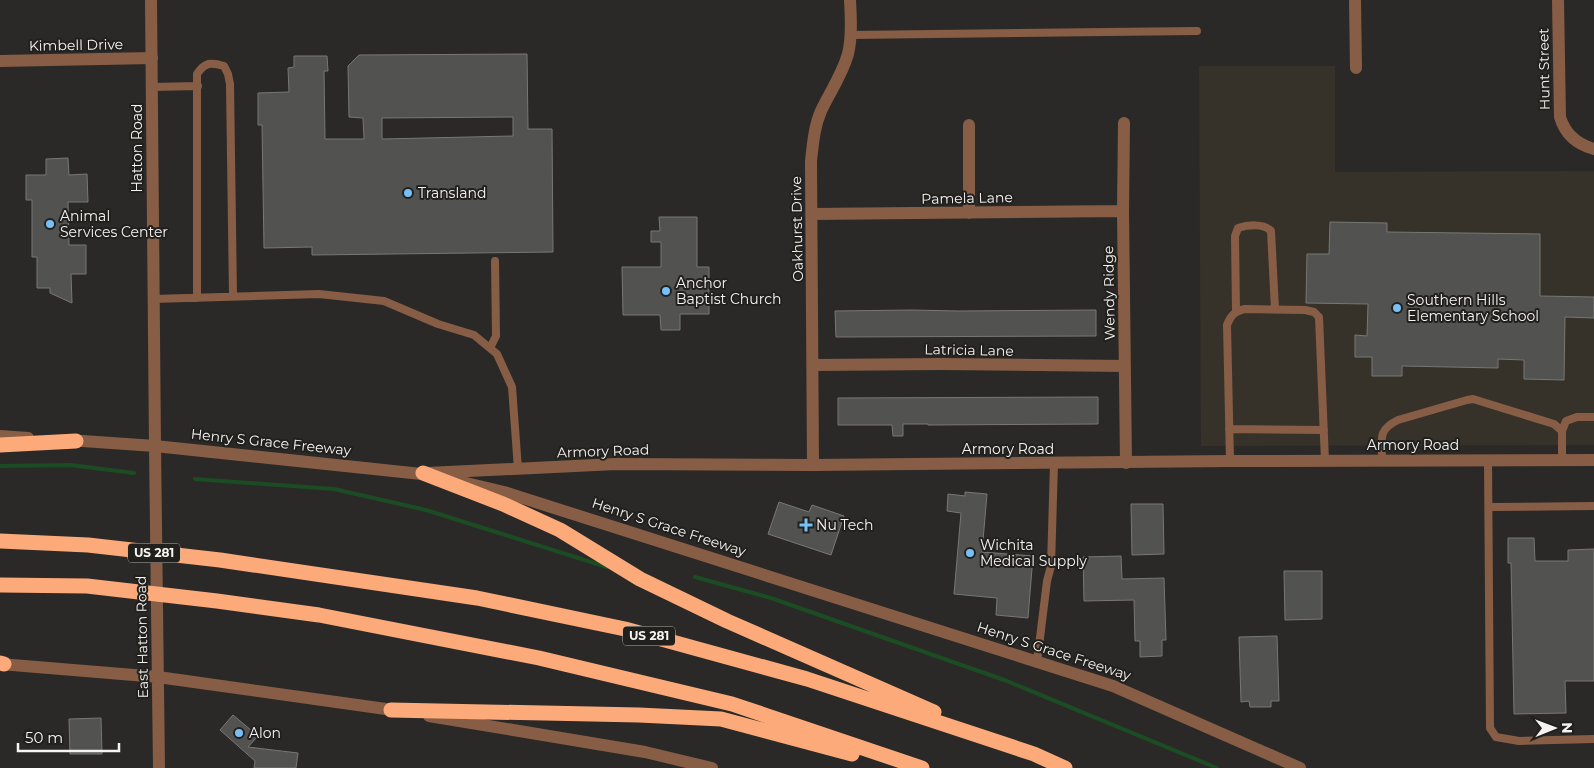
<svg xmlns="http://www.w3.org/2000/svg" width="1594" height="768" viewBox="0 0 1594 768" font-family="Montserrat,sans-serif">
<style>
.built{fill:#36322a}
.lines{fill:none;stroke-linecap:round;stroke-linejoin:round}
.stream{stroke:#1c4c23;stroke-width:4}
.building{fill:#525350;stroke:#777874;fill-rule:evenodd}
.service{stroke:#875e45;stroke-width:8}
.minor{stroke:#875e45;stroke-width:12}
.tertiary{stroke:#875e45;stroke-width:12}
.motorway{stroke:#fcaa79;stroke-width:15}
.poi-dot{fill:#76c0f7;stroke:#21201d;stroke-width:2}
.labels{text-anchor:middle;stroke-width:4;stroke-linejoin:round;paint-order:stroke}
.shield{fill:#21201d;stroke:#b5b4b3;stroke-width:1}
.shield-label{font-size:12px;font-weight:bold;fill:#f5f4f3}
.street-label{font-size:14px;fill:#f5f4f3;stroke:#21201d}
.poi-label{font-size:14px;fill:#f5f4f3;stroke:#21201d;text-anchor:start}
</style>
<rect width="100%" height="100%" fill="#2b2927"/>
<path class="built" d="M1199 66H1335V172L1594 171V445L1201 446Z"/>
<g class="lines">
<path class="stream" d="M0 466 70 465 134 473
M195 479 334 489 426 510 607 567
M695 577 771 598 1007 681 1217 768"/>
</g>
<path class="building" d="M527 54 528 129H552L553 252 312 255V247L264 248 262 125H258V93L289 92 288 68 294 67V56H327L328 71H324L325 139H364L363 118 349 117 348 66 359 55ZM513 117V136L382 139V118Z
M68 158 69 175 87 174 88 202H68L69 245H86V274H71L72 303 50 293V288H37V257H32V200H26V175H46V159Z
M659 217H697V267H709V314H680V330H661L660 315H623L622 267H661V242H651V231H660Z
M1330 222 1387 223V232L1540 234V296L1594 297V318L1565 317 1564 380 1524 379V360L1498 359V368L1402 366V376H1372V357H1355V335L1367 336 1368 304 1306 303 1307 254H1329Z
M912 310 958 311 1096 310V336L836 337 835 311Z
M1098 397V424L928 425V424H903V436H893L892 425H838V398Z
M965 492 987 494 982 552 1033 556 1028 618 996 615 997 598 954 594 961 513 947 511 948 494 965 496Z
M779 502 809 512 812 505 844 516 831 555 768 534Z
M1131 504H1163L1164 554 1132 555Z
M1508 538H1534L1535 561H1568V550L1594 549V681H1565L1566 713 1514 714 1511 563H1508Z
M1121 556 1122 579 1164 578 1166 640H1162V656L1140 657V641H1135L1134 600 1084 601 1083 557Z
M1284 571H1322V619L1285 620Z
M1277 636 1279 701H1271V707H1250L1249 701 1241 702 1239 637Z
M233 715 258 736 248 747 298 753 296 768H254L255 761 220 730Z
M101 718 102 754H70L69 719Z"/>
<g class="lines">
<path class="service" d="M850 35 1197 31
M152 87 198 86
M197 298V74C205 62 211 62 224 66L228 74 230 84 233 296
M153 299 319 294 384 301 438 324 474 335 497 354 512 387 518 469
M1236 311 1235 236 1238 228C1247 225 1264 223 1271 231L1275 309
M490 348 496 336 495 261
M1229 429 1324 430
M1562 431 1566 421 1577 417H1594
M1382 460C1382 440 1377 430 1398 420L1467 400 1473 399 1554 424 1562 431V460
M1488 460 1490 728 1496 737 1519 741 1594 739
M1230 461 1227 325C1231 315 1235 311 1245 309L1305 310 1314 312 1319 317 1325 461
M1489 507 1594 506
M1037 662 1047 581 1051 566 1054 463"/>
<path class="minor" d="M1355 0 1356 68
M1558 0 1560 117C1565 134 1576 144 1594 149
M0 61 152 58
M1124 123 1123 211 1126 463
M969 125V213
M812 214 1123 211
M813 365 942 364 1125 366
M813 465 811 161C813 144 814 127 821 111 830 92 842 75 848 54 852 37 851 18 850 0"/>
<path class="tertiary" d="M151 0 155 446 159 768
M0 436 28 438
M68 440 155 446 431 475
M427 473 616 464 813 465 1230 461 1594 460
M458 481 504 492 1113 686 1300 768
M0 664 158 677 400 711
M429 716 645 752 712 768"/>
<path class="motorway" d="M0 445 76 441
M423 473 503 504 560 530 640 579 727 621 934 712
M0 541 88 545 220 560 477 598 625 629 807 679 1034 754 1065 768
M0 585 87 586 217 601 319 615 539 658 732 704 922 768
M0 663 4 664
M391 710 639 715 721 719 852 754"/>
</g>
<g class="poi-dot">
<circle cx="408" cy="193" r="5"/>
<circle cx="50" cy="224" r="5"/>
<circle cx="666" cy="291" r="5"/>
<circle cx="1397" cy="308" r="5"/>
<path d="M803.5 517.5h5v5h5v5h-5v5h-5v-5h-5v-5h5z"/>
<circle cx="970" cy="553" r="5"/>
<circle cx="239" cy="733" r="5"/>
</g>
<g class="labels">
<g class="shield">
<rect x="128" y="543.5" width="52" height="19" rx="4"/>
<rect x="623" y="626.5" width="52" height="19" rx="4"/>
</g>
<g class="shield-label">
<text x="154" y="557">US 281</text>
<text x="649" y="640">US 281</text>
</g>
<g class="street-label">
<text transform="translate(76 45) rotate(-1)" y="5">Kimbell Drive</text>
<text transform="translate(1544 69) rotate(-91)" y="5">Hunt Street</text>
<text transform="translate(137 148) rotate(-90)" y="5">Hatton Road</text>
<text transform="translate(967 198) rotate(-1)" y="5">Pamela Lane</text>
<text transform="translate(797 229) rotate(-91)" y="5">Oakhurst Drive</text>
<text transform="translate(1109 293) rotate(-91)" y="5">Wendy Ridge</text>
<text transform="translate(969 350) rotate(1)" y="5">Latricia Lane</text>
<text transform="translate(271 442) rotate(6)" y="5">Henry S Grace Freeway</text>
<text x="1413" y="450">Armory Road</text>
<text x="1008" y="454">Armory Road</text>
<text transform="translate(603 451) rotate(-2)" y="5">Armory Road</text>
<text transform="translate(669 527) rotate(18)" y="5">Henry S Grace Freeway</text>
<text transform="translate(142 637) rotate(-91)" y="5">East Hatton Road</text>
<text transform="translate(1054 651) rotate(18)" y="5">Henry S Grace Freeway</text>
</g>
<g class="poi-label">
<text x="418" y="198">Transland</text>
<text x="60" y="221">Animal<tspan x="60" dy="16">Services Center</tspan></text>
<text x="676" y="288">Anchor<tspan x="676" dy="16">Baptist Church</tspan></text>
<text x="1407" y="305">Southern Hills<tspan x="1407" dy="16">Elementary School</tspan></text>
<text x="816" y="530">Nu Tech</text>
<text x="980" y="550">Wichita<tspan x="980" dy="16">Medical Supply</tspan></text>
<text x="249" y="738">Alon</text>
</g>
</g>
<g transform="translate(1554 728) rotate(89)" stroke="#21201d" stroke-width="4" paint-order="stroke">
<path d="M0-4L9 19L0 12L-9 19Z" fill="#f5f4f3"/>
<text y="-8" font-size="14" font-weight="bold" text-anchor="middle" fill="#f5f4f3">N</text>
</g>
<path d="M18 743v8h101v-8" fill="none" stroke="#f5f4f3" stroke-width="2.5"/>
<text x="25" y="743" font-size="15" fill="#f5f4f3" stroke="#21201d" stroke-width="4" paint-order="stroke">50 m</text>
</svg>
